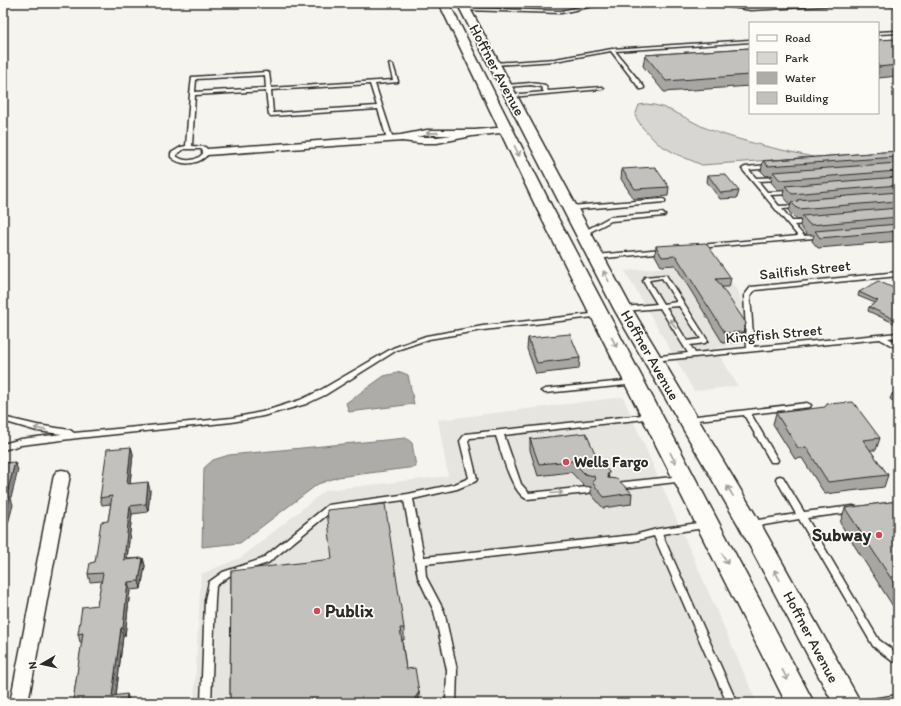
<svg xmlns="http://www.w3.org/2000/svg" width="901" height="706" viewBox="0 0 901 706" font-family="Itim,sans-serif">
<style>
.built{fill:#e6e5e0}
.green{fill:#d7d6d2;stroke:#81807e}
.water{fill:#adaca9;stroke:#797877}
.lines{fill:none;stroke-linecap:round;stroke-linejoin:round}
.service-casing{stroke:#2b2b2b;stroke-width:3}
.minor-casing{stroke:#2b2b2b;stroke-width:3}
.secondary-casing{stroke:#2b2b2b;stroke-width:3}
.service{fill:#fdfcf7;fill-rule:evenodd}
.minor{fill:#fdfcf7;fill-rule:evenodd}
.secondary{fill:#fdfcf7;fill-rule:evenodd}
.wall{fill:#a7a6a3;stroke:#2b2b2b}
.shaded-wall{fill:#888785;stroke:#2b2b2b}
.building{fill:#c2c1be;stroke:#2b2b2b}
.oneway{stroke:#9e9e9b}
.poi-dot{fill:#d1495b;stroke:#fdfcf7;stroke-width:1.5}
.labels{text-anchor:middle;stroke-width:3.5;stroke-linejoin:round;paint-order:stroke}
.street-label{font-size:15px;fill:#2b2b2b;stroke:#fdfcf7}
.poi-label{font-size:15px;font-weight:bold;fill:#2b2b2b;stroke:#fdfcf7;text-anchor:start}
.near-poi-label{font-size:18px;font-weight:bold;fill:#2b2b2b;stroke:#fdfcf7;text-anchor:end}
</style>
<rect width="100%" height="100%" fill="#f5f4ef"/>
<filter id="ink" filterUnits="userSpaceOnUse"><feTurbulence type="fractalNoise" baseFrequency=".025" numOctaves="2"/><feDisplacementMap in="SourceGraphic" scale="8" xChannelSelector="R" yChannelSelector="G"/><feConvolveMatrix kernelMatrix="1 2 1 2 8 2 1 2 1" color-interpolation-filters="sRGB"/></filter>
<g filter="url(#ink)">
<path class="built" d="M717 262 739 293 748 333 744 344 715 348 738 386 694 391 625 271Z
M623 397 757 703H194L201 574 242 557 326 490 448 476 438 420Z"/>
<path class="green" d="M646 104C669 105 688 121 708 129 742 142 778 149 813 157L702 165 676 154 657 143 642 127 635 116 639 105Z"/>
<path class="water" d="M401 372 408 375 414 404 349 412 346 403 384 376Z
M406 438 412 443 416 467 338 477 318 484 240 543 202 547 204 468 213 460 229 455Z"/>
<g class="lines">
<g class="service-casing">
<path id="service" d="M599 3H607L561 13 465 10 463 9 465 8 561 11Z
M705 3H716L751 8 831 3H853L851 4 751 10Z
M883 3 898 5V7L884 4Z
M898 31V33L878 34V32Z
M750 40V42L615 51 644 87V88L642 89H640L611 51 555 61 494 65 492 64 494 63 555 59 612 49Z
M389 64 393 65 398 81V82L375 84 393 139 392 140 387 139 378 109 271 116 269 115 266 91 195 95 192 146 205 147 210 152C201 164 183 168 171 157V153L181 147 186 146 190 94 192 77 267 72 269 73 271 88 393 80ZM265 75 266 88 195 92 196 79ZM370 84 377 106 273 113 271 90ZM184 149H201L204 152C198 161 185 163 176 156V155Z
M531 83 545 85 548 91 602 87 604 88 602 89 511 97H509V95L544 92 541 87 531 85 506 87 504 86 506 85Z
M770 165 773 167 772 168 749 170 756 178 782 177 783 178 780 180 758 181 767 192 794 191 795 192 792 194 770 195 779 206 800 205V207L798 208 782 209 792 221H810L811 222 808 224 794 225 804 236 823 234 826 236 825 237 698 248 697 247 700 245 798 236 742 169 745 167Z
M663 199 665 200V202L570 210 567 208 570 206Z
M662 213 665 215 664 216 611 221 586 234 584 235 581 233 610 217Z
M663 249 665 250 666 251 665 252 596 259 593 257 596 255Z
M898 272V276L755 290 750 296 754 347 898 333V337L888 338 898 344V349L880 339 653 361 649 359 651 357 688 353 660 308 624 311 621 309 624 307 657 304 643 281 645 277 666 275 708 341 705 343 690 345 695 353 747 348 744 296 751 287ZM662 278 677 302 663 304 649 281 650 280ZM679 306 701 339 687 341 666 307Z
M600 313 603 315 602 316 483 330 429 339 397 350 325 395 306 404 263 416 232 422 78 438 21 445 3 450V444L21 439 62 434 37 431 3 421V417L37 425 70 430 74 433 232 418 262 412 300 400 319 391 393 348 426 336 483 326Z
M634 380H637L638 382 637 384 545 393 541 391 545 389Z
M807 403 811 405 810 407 751 414 778 460 777 462H771L744 415 688 421 684 419 688 417Z
M651 414 655 416 654 418 504 435 521 484 529 493 588 487 591 488 592 490 591 492 588 493 527 499C512 494 501 451 496 436L470 438 468 441 477 479 476 481 457 489 413 499 424 557 634 535 657 529 705 522 708 523 709 525 708 527 705 528 662 534 737 703H727L654 536 634 541 425 564 426 577 444 611 457 670 456 703H446L447 670 434 611 418 577 404 500 333 510 268 563 229 576 216 586 215 600 211 703H201L205 600 209 582 223 572 262 559 328 505 408 494 455 484 469 478 460 441 465 434Z
M682 476 685 477 686 479 685 481 615 489 612 488 611 486 612 484 615 483Z
M780 476 783 477 804 512 853 506 856 507 857 509 856 511 853 512 807 518 879 640 898 654V662L892 661 873 646 799 519 752 527 749 526 748 524 749 522 752 521 796 514 776 479 777 477Z
M898 695V703H867L868 700 872 699Z"/>
</g>
<g class="minor-casing">
<path id="minor" d="M507 127 510 128 512 130 510 132 472 136 437 143H419L402 141 207 155 202 152 207 149 401 135 427 130H475ZM427 135H452L437 137H416Z
M62 470 67 471 70 475 28 703H10L54 475 57 471Z"/>
</g>
<g class="secondary-casing">
<path id="secondary" d="M439 3H449L552 207 814 703H786L536 207Z
M457 3H467L632 309 758 519 861 703H833L739 526 614 309Z"/>
</g>
<use href="#service" class="service"/>
<use href="#minor" class="minor"/>
<use href="#secondary" class="secondary"/>
</g>
<path class="wall" d="M898 39V76L878 78V40Z
M750 48V86L664 92 643 66 645 55Z
M898 151V241L818 248 812 241 814 235H807L800 226 801 219H796L789 212 791 203 790 204 783 196 784 189 778 190 771 182 772 175 766 176 761 171 763 161Z
M622 169 669 187 668 196 634 199 621 179Z
M708 175 739 191 737 198 720 199 707 182Z
M656 246 731 278 729 287H722L744 333 741 341 723 343 675 265 661 266 655 255Z
M898 290V325L868 311 869 307 875 303 858 296 859 292Z
M528 338 580 358 579 369 536 374 527 349Z
M898 389V404L890 399 892 394Z
M776 413 880 438 876 450H870L888 475 884 487 825 494 802 458 795 459 773 424Z
M530 439 597 458 609 478 632 493 631 504 603 508 591 494V487L584 486 571 472 538 476 530 450Z
M131 447 133 454 130 484 150 490 148 512 132 514 127 559 143 558 145 566 141 589 130 590 125 636H123L116 696 130 702V703H68L73 701 82 642H80L78 634 97 605 102 581 90 582 88 574 95 562 108 521 111 504 102 505 100 498Z
M898 501V614L840 523 845 508Z
M231 571 404 628V640H402L406 669 419 692V703H230Z"/>
<path class="shaded-wall" d="M746 323 744 333 741 341 743 332Z
M131 447 133 454 129 492 127 484Z
M15 462 18 470 11 498 13 505 3 542V524L6 497Z
M609 472 608 483 607 475Z
M148 482 150 490 148 512 146 504Z
M130 506 132 514 126 567 124 560Z
M143 558 145 566 141 589 139 581Z
M128 582 130 590 125 636 123 628Z
M121 628 123 636 115 703 112 696Z
M419 692V703H415V698Z
M127 694 130 702V703H126Z"/>
<path class="building" d="M898 39V65L878 67V40Z
M750 48V75L666 81 645 55Z
M898 151V157L768 166 763 161Z
M898 163V171L780 180 773 172Z
M655 167 669 187 635 189 622 169Z
M725 174 739 191 721 193 708 175Z
M898 177V185L792 194 785 186Z
M898 192V201L798 209 791 202 798 201 797 200Z
M898 208V217L810 225 802 216Z
M898 224V231L820 238 815 231Z
M706 243 731 278 716 279 746 323 743 332 725 333 676 256 662 257 656 246Z
M878 281 898 290V321L869 307 878 301 859 292Z
M570 334 580 358 537 363 528 338Z
M898 389V397L892 394Z
M853 402 880 438 863 440 888 475 828 482 806 447 798 448 776 413 825 407 827 404Z
M586 433 597 458 609 472 607 475 608 478 617 479 632 493 604 497 592 482 595 479 594 476 585 474 572 461 539 464 530 439Z
M131 447 127 484 148 482 146 504 130 506 124 560 143 558 139 581 128 582 123 628H121L112 696 127 694 126 703H68V702L73 701 83 633 78 634 82 607 97 605 103 573 88 574 90 563 95 562 101 522 108 521 112 496 100 498 107 449Z
M15 462 6 497H10L3 524V463Z
M898 501V589L845 508Z
M385 504 404 628H400L406 669 415 668 419 692 415 698 416 703H230L231 571 332 559 327 510Z"/>
<defs><path id="oneway-shaft" d="M-6 0H5M1.5-3L5.5 0L1.5 3" fill="none" stroke-width="1.6" stroke-linecap="round" stroke-linejoin="round"/></defs>
<g class="oneway">
<use href="#oneway-shaft" transform="translate(432 133) rotate(176)"/>
<use href="#oneway-shaft" transform="translate(517 151) rotate(64)"/>
<use href="#oneway-shaft" transform="translate(606 276) rotate(-118)"/>
<use href="#oneway-shaft" transform="translate(673 324) rotate(-123)"/>
<use href="#oneway-shaft" transform="translate(614 342) rotate(63)"/>
<use href="#oneway-shaft" transform="translate(40 429) rotate(-169)"/>
<use href="#oneway-shaft" transform="translate(673 458) rotate(62)"/>
<use href="#oneway-shaft" transform="translate(730 491) rotate(-121)"/>
<use href="#oneway-shaft" transform="translate(557 493) rotate(-5)"/>
<use href="#oneway-shaft" transform="translate(725 559) rotate(63)"/>
<use href="#oneway-shaft" transform="translate(777 575) rotate(-118)"/>
<use href="#oneway-shaft" transform="translate(785 675) rotate(63)"/>
</g>
</g>
<g class="poi-dot">
<circle cx="566" cy="462" r="4"/>
<circle cx="879" cy="535" r="4"/>
<circle cx="317" cy="611" r="4"/>
</g>
<g class="labels">
<g class="street-label">
<text transform="translate(497 70) rotate(62)" y="5">Hoffner Avenue</text>
<text transform="translate(805 270) rotate(-6)" y="5">Sailfish Street</text>
<text transform="translate(774 334) rotate(-5)" y="5">Kingfish Street</text>
<text transform="translate(650 355) rotate(60)" y="5">Hoffner Avenue</text>
<text transform="translate(811 637) rotate(62)" y="5">Hoffner Avenue</text>
</g>
<g class="poi-label">
<text x="574" y="467">Wells Fargo</text>
</g>
<g class="near-poi-label">
<text x="871" y="541">Subway</text>
<text x="325" y="617" text-anchor="start">Publix</text>
</g>
</g>
<rect width="901" height="706" fill="none" stroke="#fdfcf7" stroke-width="16"/>
<rect x="8" y="8" width="885" height="690" fill="none" stroke="#2b2b2b" stroke-width="1.5" filter="url(#ink)"/>
<rect x="749" y="22" width="130" height="92" fill="#fdfcf7" stroke="#a9a8a5"/>
<rect x="757" y="35" width="20" height="6" fill="#fdfcf7" stroke="#a9a8a5"/>
<text x="785" y="42" font-size="12" fill="#2b2b2b">Road</text>
<rect x="757" y="52" width="20" height="12" fill="#d7d6d2" stroke="#a9a8a5"/>
<text x="785" y="62" font-size="12" fill="#2b2b2b">Park</text>
<rect x="757" y="72" width="20" height="12" fill="#adaca9" stroke="#a9a8a5"/>
<text x="785" y="82" font-size="12" fill="#2b2b2b">Water</text>
<rect x="757" y="92" width="20" height="12" fill="#c2c1be" stroke="#a9a8a5"/>
<text x="785" y="102" font-size="12" fill="#2b2b2b">Building</text>
<g transform="translate(42 664) rotate(261)" stroke="#fdfcf7" stroke-width="3" paint-order="stroke">
<path d="M0-3L7 15L0 10L-7 15Z" fill="#2b2b2b"/>
<text y="-6" font-size="11" font-weight="bold" text-anchor="middle" fill="#2b2b2b">N</text>
</g>
</svg>
